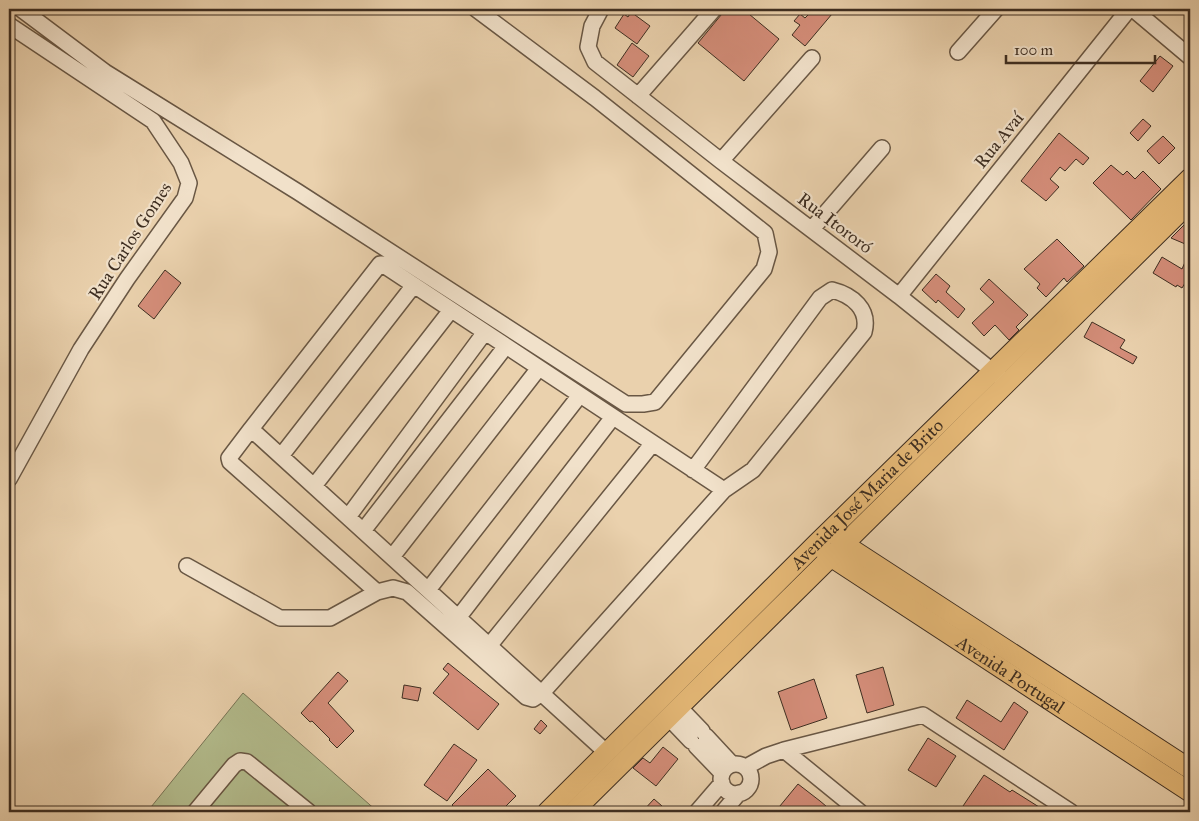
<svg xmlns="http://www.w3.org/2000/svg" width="1199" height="821" viewBox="0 0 1199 821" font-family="'IM FELL Great Primer',serif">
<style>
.green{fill:#b3bc8d;stroke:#787557}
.building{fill:#d48d79;stroke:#3e2e21}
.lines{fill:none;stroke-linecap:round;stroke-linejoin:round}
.minor-casing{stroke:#695744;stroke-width:18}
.major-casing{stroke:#3e2e21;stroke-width:21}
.minor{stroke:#f1e1ca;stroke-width:15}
.major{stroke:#e5b876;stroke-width:19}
.labels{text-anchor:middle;stroke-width:4.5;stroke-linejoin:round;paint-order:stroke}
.street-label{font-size:18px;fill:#3e2e21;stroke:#f1e1ca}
</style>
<rect width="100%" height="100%" fill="#ead1ad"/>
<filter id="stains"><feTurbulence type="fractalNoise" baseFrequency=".004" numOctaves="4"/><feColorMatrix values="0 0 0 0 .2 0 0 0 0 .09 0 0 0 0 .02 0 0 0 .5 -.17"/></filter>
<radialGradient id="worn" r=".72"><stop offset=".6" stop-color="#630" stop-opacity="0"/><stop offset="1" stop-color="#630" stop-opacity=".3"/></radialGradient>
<path class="green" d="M243 693 378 812H147Z"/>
<path class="building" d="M726 9H743L779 39 744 81 698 43Z
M814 9H825L832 14 805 46 792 35 800 25 794 21 800 14 805 18Z
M631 12 650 26 637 44 615 28 624 14 628 17Z
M632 43 649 56 633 77 617 65Z
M1160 56 1173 66 1153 92 1140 81Z
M1143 119 1151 126 1138 141 1130 133Z
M1059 133 1089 158 1083 165 1076 159 1065 171 1060 167 1050 179 1059 187 1046 201 1021 181Z
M1163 136 1175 148 1159 164 1147 151Z
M1111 165 1123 175 1127 171 1135 179 1143 171 1161 189 1131 220 1093 183Z
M1190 219V246L1171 238Z
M1057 239 1084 266 1067 282 1064 278 1046 297 1037 288 1040 284 1024 269Z
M1190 251V275L1182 288 1177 285 1176 287 1153 273 1162 257 1182 269Z
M165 270 181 283 154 319 138 306Z
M936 274 950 286 946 292 965 309 958 318 938 300 936 303 922 290Z
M989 279 1028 315 1016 327 1019 330 1009 340 995 325 984 336 972 323 994 302 980 289Z
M1092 322 1125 340 1120 348 1137 357 1133 364 1084 337Z
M448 663 499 704 478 730 433 693 449 674 443 669Z
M883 667 894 705 867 713 856 675Z
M338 672 348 681 328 703 354 731 337 748 329 740 330 739 312 721 310 722 301 713Z
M814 679 827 718 791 730 778 692Z
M404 685 421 688 418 701 402 698Z
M967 700 1001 722 1014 702 1028 712 1004 750 956 718Z
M541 720 547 726 540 734 534 729Z
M928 738 956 756 936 787 908 770Z
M454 744 477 760 447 801 424 785Z
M663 747 678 759 656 786 633 768 643 758 650 763Z
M488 769 516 796 500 812H459L452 805Z
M984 775 1010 792 1012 790 1039 807 1036 812H965L961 809Z
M798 784 820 801 833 812H775Z
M654 799 662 806 656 812H642Z"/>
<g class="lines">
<g class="minor-casing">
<path id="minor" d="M21 9 105 72 298 192 626 404H643L655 402 764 269 769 252 765 233 595 98 476 9
M601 9 592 26 588 47 595 62 721 161 899 296 1001 378
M1133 9 1190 57
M9 25 153 121 181 163 189 183 185 198 127 279 81 349 9 479
M958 52 996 9
M638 96 714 9
M721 161 812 58
M812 229 882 148
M899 296 1129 9
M251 429 229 458 230 462 377 592
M281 456 414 285
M314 486 451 310
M348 517 485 332
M363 531 506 346
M392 557 539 368
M187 566 280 618H330L377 592 393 588 407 592 526 697 533 699 542 693 724 490 753 470 864 332C870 309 852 295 832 290L820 298 693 470
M428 590 580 395
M458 618 613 417
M489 646 653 443
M679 707 702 731
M669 718 691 741
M706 736 732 764
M696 746 722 773
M784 750 860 812
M606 752 251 429 380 264H382L724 490
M721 779a15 15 0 1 1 30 0a15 15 0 1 1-30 0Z
M746 767 766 756 784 750 923 715 1071 812
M195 812 234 765 240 761 247 762 309 812
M697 812 722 783
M723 812 739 793"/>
</g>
<g class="major-casing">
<g id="major">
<path d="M837 536 844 544 1190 769"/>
<path id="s1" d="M823 549 831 557 1190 792"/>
<path id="s2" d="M547 812 817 543 1190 178"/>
<path d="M573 812 1190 202"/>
</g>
</g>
<use href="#minor" class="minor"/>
<use href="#major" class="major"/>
</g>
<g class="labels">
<g class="street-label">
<text transform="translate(999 140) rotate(-51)" y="6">Rua Avaí</text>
<text transform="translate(835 223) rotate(37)" y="6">Rua Itororó</text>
<text transform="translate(130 241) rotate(-57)" y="6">Rua Carlos Gomes</text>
<text dy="6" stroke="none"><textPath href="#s2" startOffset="451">Avenida José Maria de Brito</textPath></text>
<text dy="6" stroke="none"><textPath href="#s1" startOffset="226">Avenida Portugal</textPath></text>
</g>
</g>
<rect width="1199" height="821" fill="none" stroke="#ead1ad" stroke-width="30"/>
<rect x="10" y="10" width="1179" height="801" fill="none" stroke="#3e2e21" stroke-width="2.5"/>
<rect x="15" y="15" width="1169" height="791" fill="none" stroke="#3e2e21"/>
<path d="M1006 55v8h149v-8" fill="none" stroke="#3e2e21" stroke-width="2.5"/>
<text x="1014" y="55" font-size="15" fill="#3e2e21" stroke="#f1e1ca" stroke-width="4" paint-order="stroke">100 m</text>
<rect width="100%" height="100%" filter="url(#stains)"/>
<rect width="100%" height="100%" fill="url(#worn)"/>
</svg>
